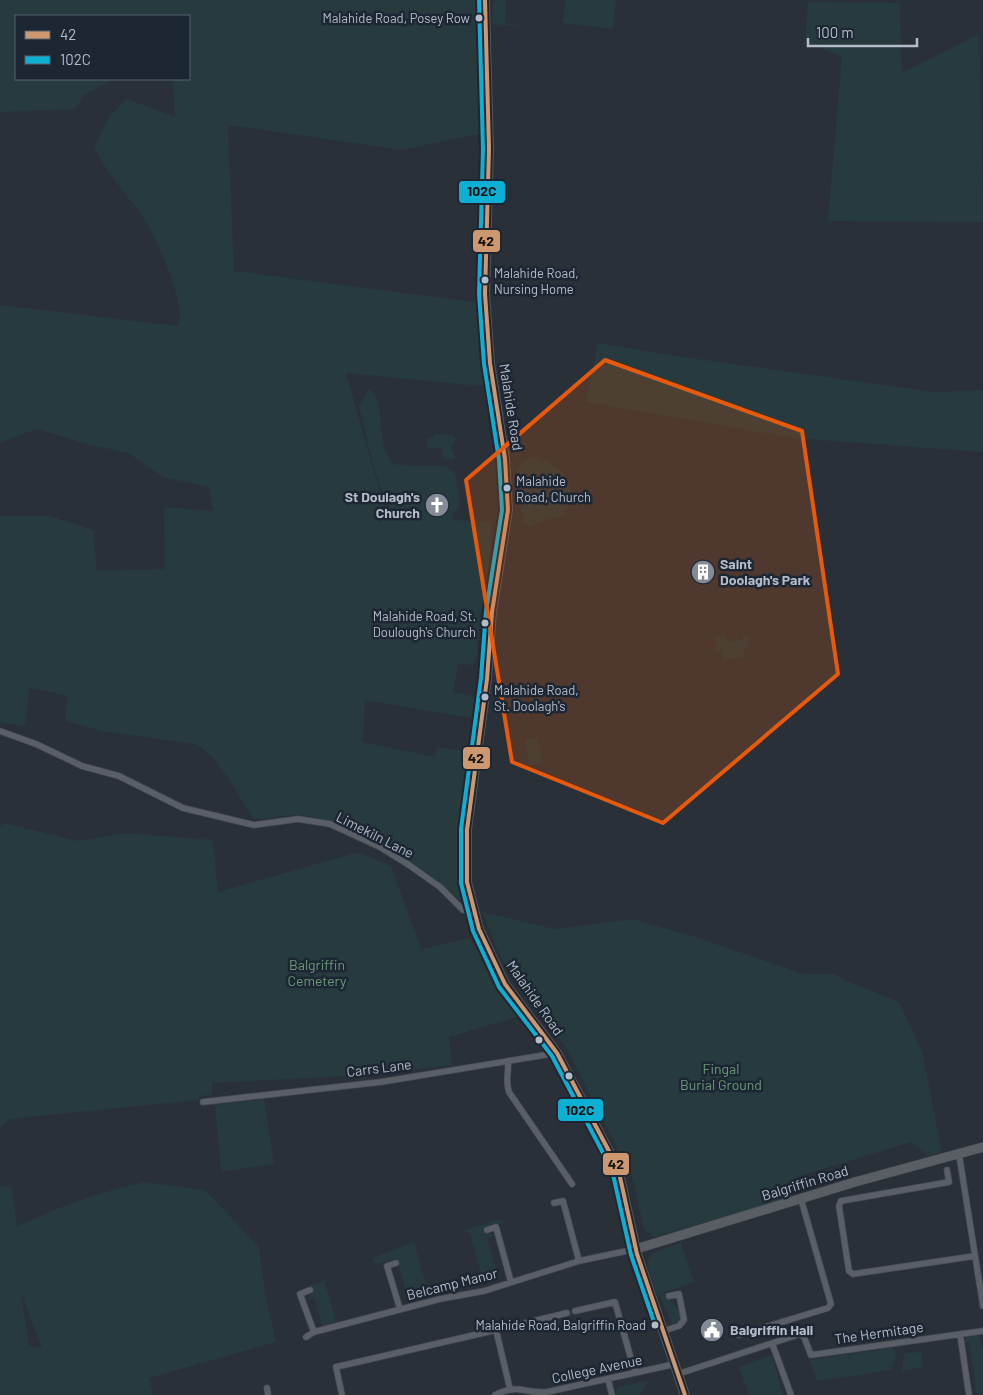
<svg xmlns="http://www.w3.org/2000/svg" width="983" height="1395" viewBox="0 0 983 1395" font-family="Barlow,sans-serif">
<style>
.green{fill:#273a3e;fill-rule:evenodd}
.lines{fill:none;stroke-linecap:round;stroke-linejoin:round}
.minor-casing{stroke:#484c53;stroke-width:7}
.secondary-casing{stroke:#484c53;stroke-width:10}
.minor{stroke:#5a5e66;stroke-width:5.5}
.secondary{stroke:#595d64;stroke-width:9}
.bus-1-casing{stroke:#1d2633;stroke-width:8}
.bus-2-casing{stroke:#1d2633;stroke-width:8}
.bus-1{stroke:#cd976f;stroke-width:4}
.bus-2{stroke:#0dafd3;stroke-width:4}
.marked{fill:#e8590c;fill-opacity:0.2;stroke:#e8590c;stroke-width:4;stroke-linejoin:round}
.bus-dot{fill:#b4bcc9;stroke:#1d2633;stroke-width:2}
.labels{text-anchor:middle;stroke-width:5;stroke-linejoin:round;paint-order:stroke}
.bus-label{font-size:13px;fill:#b4bcc9;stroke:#1d2633;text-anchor:end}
.street-label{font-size:14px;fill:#b4bcc9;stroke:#1d2633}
.poi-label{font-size:14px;font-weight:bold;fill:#b4bcc9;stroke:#1d2633;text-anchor:start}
.park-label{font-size:14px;fill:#6b9a76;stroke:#1d2633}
.line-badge{stroke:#1d2633;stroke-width:2}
.pale-badge-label{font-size:14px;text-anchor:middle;font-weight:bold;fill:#111}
</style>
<rect width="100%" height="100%" fill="#2a3038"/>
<path class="green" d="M0 0H477L482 133 402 150 228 125 234 271 482 303 491 387 346 373 386 514H396C381 509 364 425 359 406L369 389C390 405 372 455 398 465L439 466 447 467 455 473 460 501 457 510 453 512V520L491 522 490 572 480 615 477 656 473 665 458 664 453 692 477 697 476 719 365 700 363 742 435 757 437 747 469 752 459 839 461 901C423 865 353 820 300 815 285 814 270 820 254 819 240 799 217 753 195 744L102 731 65 721 67 696 30 688 25 726 0 722V516H50L93 530 97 571 165 569 164 507 213 511 209 487 163 477 128 453 87 444 36 429 0 443V305L178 326C187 305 156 235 142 216 126 193 106 173 94 147L109 117 127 99 175 117 173 79H189V16H16V79H114L84 95 75 109 0 112Z
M496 0H506L505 23 524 27 492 24 493 3Z
M566 0H616L613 29 562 23Z
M808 2 900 3 902 73 979 34 983 222 828 221 842 57 805 42Z
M598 343 662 354 934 392 983 390V452L793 438 586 402Z
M435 433 453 436 456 439 451 448 456 457 452 460 444 459 441 448 430 449 426 445 427 439 433 438Z
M537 457C562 470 572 473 571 504L561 517 548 519 529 527C515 518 526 502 523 489 522 482 518 476 516 470L525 459Z
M743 635H748L749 649H744L745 658 722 660 721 651H716L715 637 726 636 727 641 743 640Z
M538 737 542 763 530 765 525 740Z
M4 823 79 841 126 833 213 840 218 892 359 852 391 866 421 949 470 938 520 1016 449 1037 452 1065 369 1075 212 1083V1095L199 1096V1100L9 1119 3 1126 0 1127V827Z
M482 912 555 929 632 919 695 937 804 974H834L847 981 899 1002 922 1051 942 1152 928 1156 911 1142 797 1177 790 1199 654 1237 644 1229 633 1179 567 1049 526 1000 501 957Z
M264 1099 274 1164 221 1172 215 1105Z
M145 1182 205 1190 259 1247 265 1293 276 1342 149 1378 153 1395H0V1186L12 1187 17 1227C58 1206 100 1192 145 1182ZM21 1292 42 1348 29 1346Z
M497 1220 503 1221 504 1223 485 1227 487 1233 495 1236 487 1238 499 1280 484 1284 470 1233 462 1231Z
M414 1242 429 1296 409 1301 397 1259 374 1264 373 1258Z
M681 1243 694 1282 657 1295C643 1253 641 1257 681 1243Z
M327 1280 325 1282 336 1322 323 1326 314 1297 306 1300 312 1294 309 1285Z
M667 1293C669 1304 685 1308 678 1322L672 1324 659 1295Z
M979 1335 983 1350V1395H977L969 1342 963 1343 967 1337Z
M890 1348H894L896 1356 892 1370 817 1381 810 1360Z
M921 1352 923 1367 901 1371 905 1353Z
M772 1355 783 1395H749L739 1367Z
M649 1381 640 1395H615L618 1387Z"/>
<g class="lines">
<g class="minor-casing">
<path id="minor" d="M0 731 36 744 82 766 119 776 183 808 254 825 298 819 330 824 380 847 409 865 440 887 463 910 473 911
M508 1061C509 1072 505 1081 509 1092L572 1184
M203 1102 381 1082 557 1053
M959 1154 983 1306
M947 1170 949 1182 841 1201 839 1206 849 1271 853 1274 975 1256
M554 1203 563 1201 579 1261
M487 1230 496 1227 511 1282
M396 1263 387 1266 400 1309
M310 1290 300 1294 314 1332
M575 1311 615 1302 635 1373
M663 1331 679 1326 684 1320 679 1294 669 1296
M960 1334 969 1395
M739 1335 828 1308 831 1304 801 1199
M306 1337 314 1332 440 1299 484 1291 579 1261 636 1249
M772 1343 791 1395
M678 1374 800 1334 804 1337 811 1355 983 1331
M608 1379 612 1395
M267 1388 268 1395
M510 1389 496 1330 567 1313
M342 1395 336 1367 496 1330
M495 1395C517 1383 526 1394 547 1392L675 1364"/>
</g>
<g class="secondary-casing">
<path id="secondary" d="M485 0 489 149 485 294 490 363 505 459 508 510 492 612 487 679 467 830V882L479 929 505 984 557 1053 618 1168 637 1254 685 1395
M636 1249 855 1182 983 1147"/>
</g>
<use href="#minor" class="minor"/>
<use href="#secondary" class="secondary"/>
<g class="bus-1-casing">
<path id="bus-1" d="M485 0 489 149 485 294 490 363 505 459 508 510 492 612 487 679 467 830V882L479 929 505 984 557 1053 618 1168 637 1254 685 1395"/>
</g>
<g class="bus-2-casing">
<path id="bus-2" d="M479 0 483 149 479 294 484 364 499 460 502 510 486 611 481 678 461 829V883L473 931 499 987 552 1056 612 1170 631 1255 655 1325"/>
</g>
<use href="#bus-1" class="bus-1"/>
<use href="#bus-2" class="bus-2"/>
</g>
<path class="marked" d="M605 360 802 431 838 674 663 823 512 762 466 480Z"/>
<defs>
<g id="church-disc" transform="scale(1.25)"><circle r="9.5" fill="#848b96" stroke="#1d2633"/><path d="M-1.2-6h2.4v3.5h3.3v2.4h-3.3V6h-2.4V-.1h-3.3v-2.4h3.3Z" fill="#fff"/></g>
<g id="building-disc" transform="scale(1.25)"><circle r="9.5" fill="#848b96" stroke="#1d2633"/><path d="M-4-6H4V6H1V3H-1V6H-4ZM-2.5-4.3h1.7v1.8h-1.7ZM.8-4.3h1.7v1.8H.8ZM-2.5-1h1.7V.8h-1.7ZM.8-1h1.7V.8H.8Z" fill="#fff"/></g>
<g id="civic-disc" transform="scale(1.25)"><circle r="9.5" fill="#848b96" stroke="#1d2633"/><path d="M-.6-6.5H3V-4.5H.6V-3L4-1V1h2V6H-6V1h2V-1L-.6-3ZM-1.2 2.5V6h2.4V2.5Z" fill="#fff"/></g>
</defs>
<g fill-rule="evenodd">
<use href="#church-disc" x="437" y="505"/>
<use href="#building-disc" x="703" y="572"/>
<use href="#civic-disc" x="712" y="1330"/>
</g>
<g class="bus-dot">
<circle cx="479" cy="18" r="4.5"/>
<circle cx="485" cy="280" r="4.5"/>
<circle cx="507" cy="488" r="4.5"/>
<circle cx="485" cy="623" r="4.5"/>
<circle cx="485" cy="697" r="4.5"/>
<circle cx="539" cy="1040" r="4.5"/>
<circle cx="569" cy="1076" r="4.5"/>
<circle cx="655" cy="1325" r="4.5"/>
</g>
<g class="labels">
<g class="bus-label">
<text x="470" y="23">Malahide Road, Posey Row</text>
<text x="494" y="278" text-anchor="start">Malahide Road,<tspan x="494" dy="16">Nursing Home</tspan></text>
<text x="516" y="486" text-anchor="start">Malahide<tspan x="516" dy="16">Road, Church</tspan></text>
<text x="476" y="621">Malahide Road, St.<tspan x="476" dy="16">Doulough's Church</tspan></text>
<text x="494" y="695" text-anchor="start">Malahide Road,<tspan x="494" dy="16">St. Doolagh's</tspan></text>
<text x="646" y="1330">Malahide Road, Balgriffin Road</text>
</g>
<g class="street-label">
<text transform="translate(511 407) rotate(81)" y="5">Malahide Road</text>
<text transform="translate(375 835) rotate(27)" y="5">Limekiln Lane</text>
<text transform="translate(535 998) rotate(55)" y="5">Malahide Road</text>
<text transform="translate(379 1068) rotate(-7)" y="5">Carrs Lane</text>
<text transform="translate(805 1183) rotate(-17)" y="5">Balgriffin Road</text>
<text transform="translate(452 1284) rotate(-14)" y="5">Belcamp Manor</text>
<text transform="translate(879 1333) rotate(-8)" y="5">The Hermitage</text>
<text transform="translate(597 1369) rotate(-12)" y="5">College Avenue</text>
</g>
<g class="poi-label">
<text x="420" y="502" text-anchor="end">St Doulagh's<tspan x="420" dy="16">Church</tspan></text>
<text x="720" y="569">Saint<tspan x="720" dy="16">Doolagh's Park</tspan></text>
<text x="730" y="1335">Balgriffin Hall</text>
</g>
<g class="park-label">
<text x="317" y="970">Balgriffin<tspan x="317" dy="16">Cemetery</tspan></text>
<text x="721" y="1074">Fingal<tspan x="721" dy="16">Burial Ground</tspan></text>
</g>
</g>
<g class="line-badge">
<rect x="458" y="180" width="48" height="24" rx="5" fill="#0dafd3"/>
<rect x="472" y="229" width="29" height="24" rx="5" fill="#cd976f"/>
<rect x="462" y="746" width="29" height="24" rx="5" fill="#cd976f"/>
<rect x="557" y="1098" width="47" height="24" rx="5" fill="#0dafd3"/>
<rect x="602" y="1152" width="28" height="24" rx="5" fill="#cd976f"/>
</g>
<g class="pale-badge-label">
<text x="482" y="196">102C</text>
<text x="486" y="246">42</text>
<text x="476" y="763">42</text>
<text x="580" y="1115">102C</text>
<text x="616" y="1169">42</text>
</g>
<rect x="15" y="15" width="175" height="65" fill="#1d2633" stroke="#59626f"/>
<rect x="25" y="31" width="25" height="8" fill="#cd976f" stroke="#59626f"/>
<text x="60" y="40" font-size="15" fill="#b4bcc9">42</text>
<rect x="25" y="56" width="25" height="8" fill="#0dafd3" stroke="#59626f"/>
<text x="60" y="65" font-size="15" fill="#b4bcc9">102C</text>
<path d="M808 38v8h109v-8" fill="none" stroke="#b4bcc9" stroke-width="2.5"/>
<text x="816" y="38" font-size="15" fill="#b4bcc9" stroke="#1d2633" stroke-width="4" paint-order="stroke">100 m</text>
</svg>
